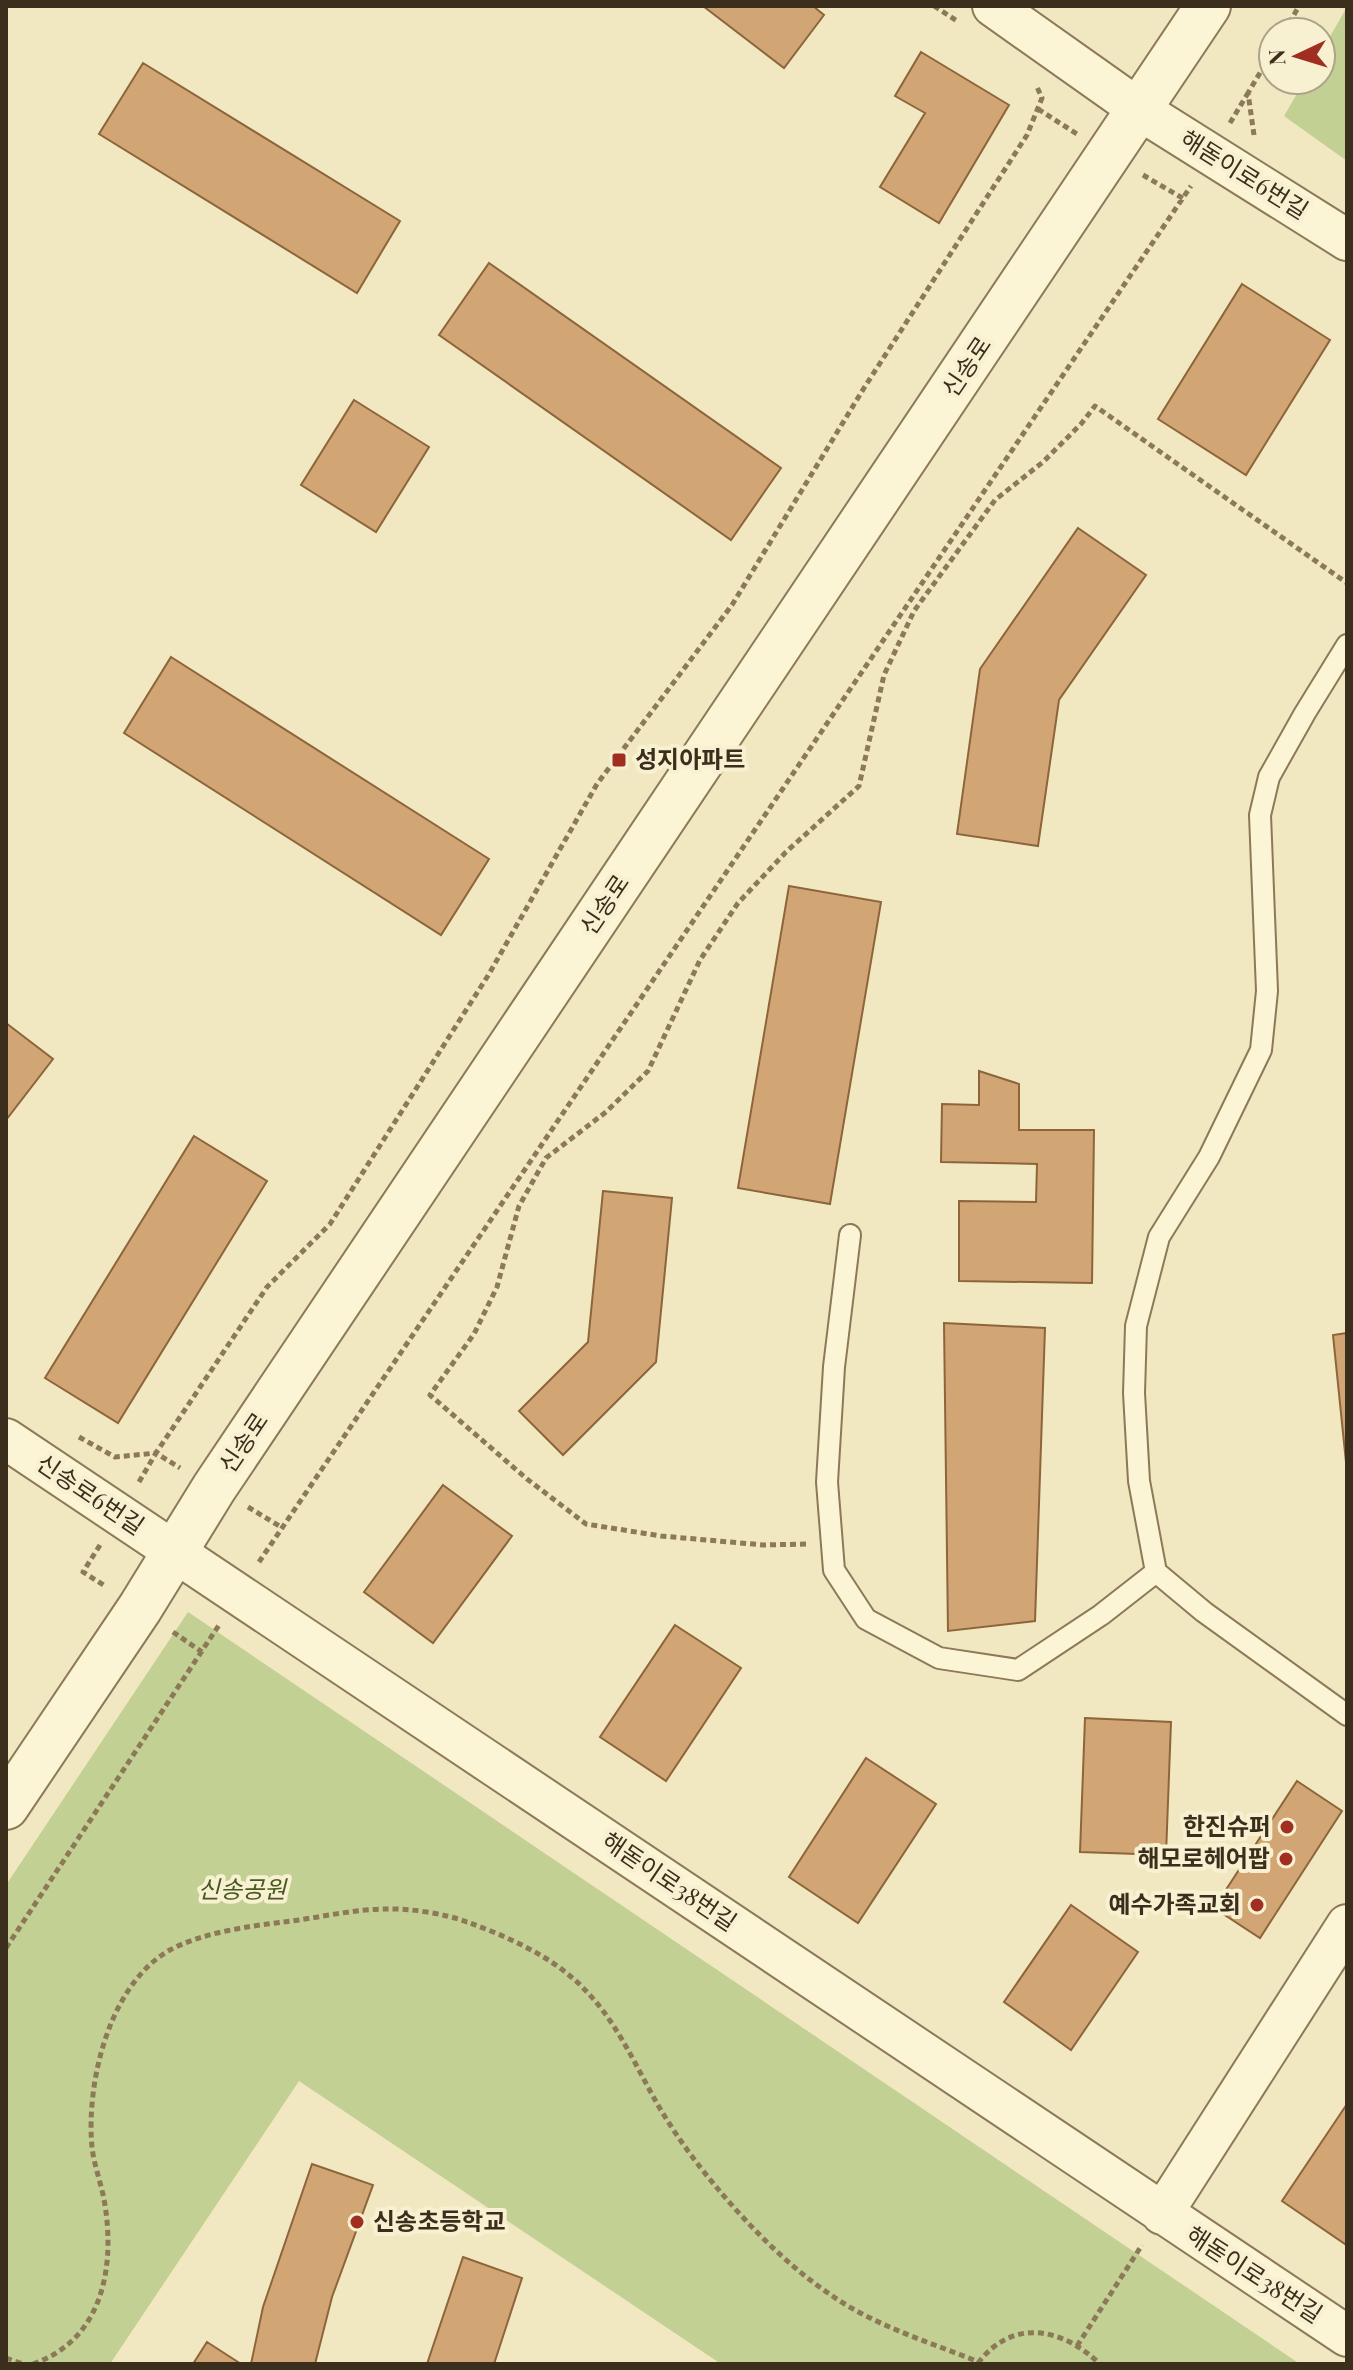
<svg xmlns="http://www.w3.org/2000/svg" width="1353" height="2370" viewBox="0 0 1353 2370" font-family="'Playfair Display','Noto Sans KR',serif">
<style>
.green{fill:#c3d094}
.building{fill:#d2a674;stroke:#8d653b;stroke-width:2}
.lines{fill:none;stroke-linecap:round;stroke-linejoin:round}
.service-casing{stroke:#8c7957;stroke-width:24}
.minor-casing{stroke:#8c7957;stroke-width:44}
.tertiary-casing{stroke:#8c7957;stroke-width:48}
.path{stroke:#8c7957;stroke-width:5;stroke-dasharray:6 4;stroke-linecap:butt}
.service{stroke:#fbf4d5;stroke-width:20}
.minor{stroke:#fbf4d5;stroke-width:40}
.tertiary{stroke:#fbf4d5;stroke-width:44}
.poi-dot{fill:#a02f22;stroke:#f8f1d1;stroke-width:3}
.labels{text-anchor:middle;stroke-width:8;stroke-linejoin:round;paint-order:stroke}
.street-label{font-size:24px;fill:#3b2e1c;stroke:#f8f1d1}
.poi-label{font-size:24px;font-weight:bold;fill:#3b2e1c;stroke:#f8f1d1;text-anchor:end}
.park-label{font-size:24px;font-style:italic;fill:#455921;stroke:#f8f1d1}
</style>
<rect width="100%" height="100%" fill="#f1e8c1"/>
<path class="green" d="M1347 7V161L1284 116 1305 80H1321V52Z
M188 1612 1300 2364H721L299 2081 110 2364H6V1885Z"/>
<path class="building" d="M703 6H813L824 15 784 68Z
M921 52 1009 105 939 223 880 187 925 113 895 96Z
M143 63 400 221 357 293 99 134Z
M489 263 781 468 731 540 439 335Z
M1242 284 1330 340 1246 475 1158 419Z
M354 400 429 447 376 532 301 485Z
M1078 528 1146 575 1059 700 1038 846 957 834 980 669Z
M171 657 489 859 441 935 124 733Z
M789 886 881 902 830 1204 738 1188Z
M6 1023 53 1059 6 1120Z
M979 1071 1019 1084V1130H1094L1092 1283 959 1281V1201L1036 1202 1037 1164 941 1162 942 1104 979 1105Z
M194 1136 267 1181 118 1423 45 1378Z
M603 1191 672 1198 656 1362 563 1455 519 1411 588 1342Z
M944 1323 1045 1328 1035 1621 948 1631Z
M1347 1333V1472L1333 1335Z
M443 1485 512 1536 433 1643 364 1592Z
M675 1625 741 1668 666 1781 600 1737Z
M1085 1718 1171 1722 1166 1855 1080 1852Z
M866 1758 936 1804 858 1923 789 1877Z
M1297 1781 1342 1811 1260 1938 1214 1908Z
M1071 1905 1138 1952 1071 2050 1004 2002Z
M1347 2104V2241L1345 2244 1282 2201Z
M312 2164 373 2185 332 2297 315 2364H251L263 2307Z
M463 2257 522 2278 494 2364H427Z
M207 2342 241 2364H193Z"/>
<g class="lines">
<g class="service-casing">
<path id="service" d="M1347 645 1305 713 1269 777 1260 815 1267 991 1261 1050 1209 1157 1159 1237 1136 1326 1134 1393 1139 1481 1156 1572 1204 1612 1347 1715
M850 1235 834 1367 827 1482 834 1570 866 1619 939 1658 1018 1670 1101 1615 1156 1572"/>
</g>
<g class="minor-casing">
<path id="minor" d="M993 6 1140 110 1347 240
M6 1439 1347 2336
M1162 2214 1347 1925"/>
</g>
<g class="tertiary-casing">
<path id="tertiary" d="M6 1807 140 1608 214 1488 1208 6"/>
</g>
<path class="path" d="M934 6 957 21
M1284 32 1299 6
M1038 109 1077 134
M1230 123 1248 93
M1254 135 1248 93 1273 51
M1143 175 1184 199
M79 1437 115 1457 156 1453 267 1287 330 1224 489 974 597 784 732 605 864 388 1027 135 1042 98 1037 87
M139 1482 156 1453 180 1468
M248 1507 281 1527
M806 1544 764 1545 661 1536 586 1524 527 1479 430 1395 474 1334 497 1287 519 1206 546 1158 606 1112 648 1071 700 960 738 903 786 852 859 786 884 675 914 611 995 500 1043 462 1081 424 1095 406 1347 583
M100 1545 83 1572 105 1586
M259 1562 1191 186
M173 1632 202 1652
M6 1948 219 1625
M1077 2346 1142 2245
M6 2358 23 2364
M978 2363C1013 2318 1061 2327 1100 2364
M33 2364C102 2340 115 2269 105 2205 102 2185 94 2166 92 2147 86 2083 109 1984 170 1950 201 1933 249 1926 284 1922 318 1918 353 1909 387 1909 408 1908 447 1914 467 1922 509 1937 556 1958 587 1992 616 2022 634 2062 654 2098 671 2129 695 2162 718 2189 750 2227 789 2267 831 2295 875 2326 929 2342 979 2362"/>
<use href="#service" class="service"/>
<use href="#minor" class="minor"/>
<use href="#tertiary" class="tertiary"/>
</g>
<g class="poi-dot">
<rect x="611" y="752" width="16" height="16" rx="4"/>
<circle cx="1287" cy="1827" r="8"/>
<circle cx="1286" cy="1859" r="8"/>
<circle cx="1257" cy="1905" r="8"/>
<circle cx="357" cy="2222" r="8"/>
</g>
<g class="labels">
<g class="street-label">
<text transform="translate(1244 175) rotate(32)" y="8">해돋이로6번길</text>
<text transform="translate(967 367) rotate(-56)" y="8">신송로</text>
<text transform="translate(605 905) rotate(-56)" y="8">신송로</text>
<text transform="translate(244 1443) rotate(-56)" y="8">신송로</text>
<text transform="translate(90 1495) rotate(34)" y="8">신송로6번길</text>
<text transform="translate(669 1882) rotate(34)" y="8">해돋이로38번길</text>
<text transform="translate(1254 2275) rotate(33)" y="8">해돋이로38번길</text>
</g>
<g class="poi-label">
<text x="635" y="768" text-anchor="start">성지아파트</text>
<text x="1271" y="1835">한진슈퍼</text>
<text x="1270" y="1867">해모로헤어팝</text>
<text x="1241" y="1913">예수가족교회</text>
<text x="373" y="2230" text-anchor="start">신송초등학교</text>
</g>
<g class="park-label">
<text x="242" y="1898">신송공원</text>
</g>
</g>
<rect width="1353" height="2370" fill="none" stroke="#3b2e1c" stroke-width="16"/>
<g transform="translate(1297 56) rotate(266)"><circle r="38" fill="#f8f1d1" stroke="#aca389" stroke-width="2"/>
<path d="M0-6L14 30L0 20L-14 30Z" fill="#a02f22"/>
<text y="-12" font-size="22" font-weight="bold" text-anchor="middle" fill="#3b2e1c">N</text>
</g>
</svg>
